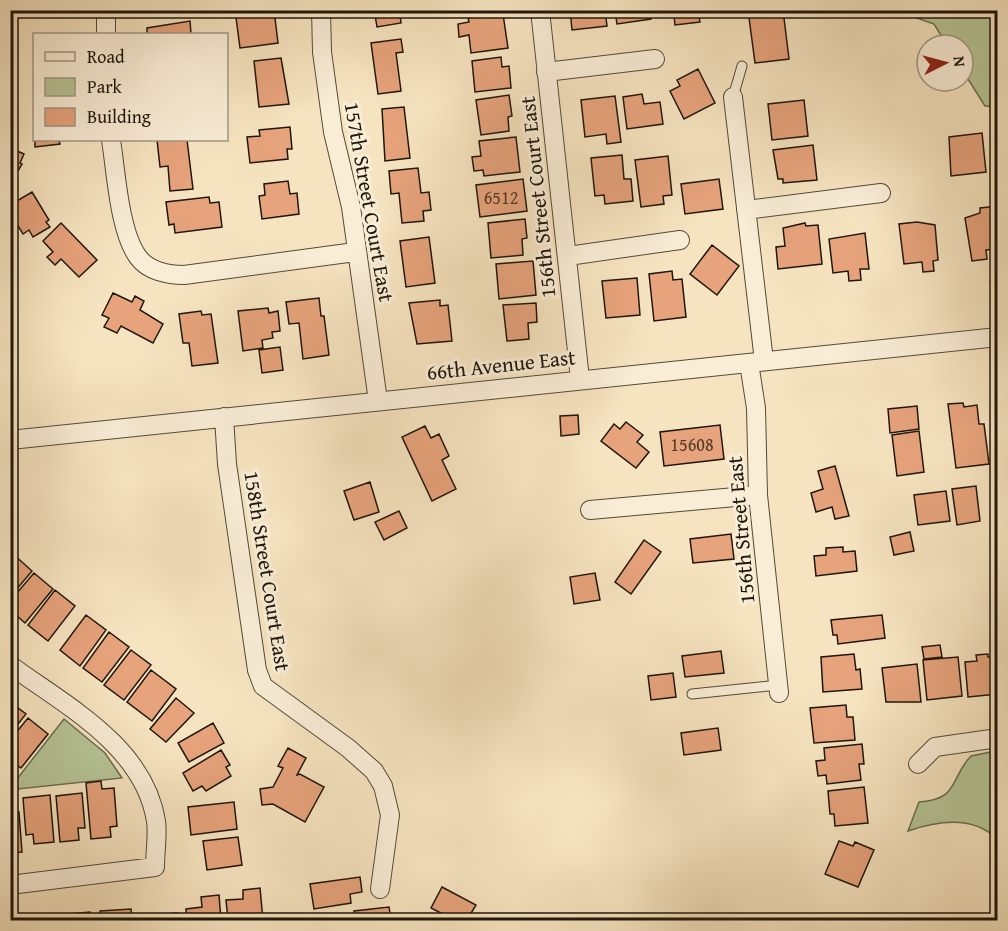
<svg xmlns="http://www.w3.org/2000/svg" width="1008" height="931" viewBox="0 0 1008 931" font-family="'Gentium Book Plus',serif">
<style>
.green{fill:#b6c597;stroke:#6a6e51;stroke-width:1.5}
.building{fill:#e7a37c;stroke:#1e160b;stroke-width:1.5}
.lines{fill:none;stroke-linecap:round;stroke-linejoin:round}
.lane-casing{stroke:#544a38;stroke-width:11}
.street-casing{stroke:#544a38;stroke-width:20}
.lane{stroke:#f9edd6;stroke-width:9}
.street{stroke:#f9edd6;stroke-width:18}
.labels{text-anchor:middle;stroke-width:6;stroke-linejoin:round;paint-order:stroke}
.number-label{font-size:18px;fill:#503927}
.street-label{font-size:21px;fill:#1e160b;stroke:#f9edd6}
</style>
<rect width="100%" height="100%" fill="#f6e4c0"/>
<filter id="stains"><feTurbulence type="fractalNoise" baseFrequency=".00333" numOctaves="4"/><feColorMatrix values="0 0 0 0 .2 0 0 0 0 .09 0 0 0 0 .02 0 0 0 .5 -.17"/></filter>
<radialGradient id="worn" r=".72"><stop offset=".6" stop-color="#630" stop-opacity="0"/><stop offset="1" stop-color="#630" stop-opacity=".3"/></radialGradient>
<path class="green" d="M897 11H997V107L985 106 963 71V45H947L934 24Z
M64 719 105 753 122 778 18 789 17 779Z
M996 751 997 839C973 815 937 821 908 831L919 802C960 799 949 779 971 756Z"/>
<path class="building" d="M235 10H274L278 43 240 48Z
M369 10H405L406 12 400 14 401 23 377 27 375 15 369 16Z
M570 10H605L607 26 572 30Z
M615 10H650L651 19 617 24Z
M665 10H698L700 22 675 25 674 16 666 17Z
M748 10H783L789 59 755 63Z
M503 14 508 48 471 53 469 35 459 37 458 24 469 22 468 18Z
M190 21 191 34H147V28Z
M401 39 403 52 396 53 401 91 378 94 371 43Z
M501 57 502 67 509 66 511 88 475 92 472 61Z
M281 58 289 104 259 107 254 61Z
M698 69 715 103 684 119 670 91 680 86 677 80Z
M642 94 644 104 660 102 663 124 627 129 623 97Z
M509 95 512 116 508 117 509 131 481 135 476 100Z
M615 96 621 142 607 144 606 134 585 137 581 100Z
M804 100 808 136 772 140 768 104Z
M404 107 410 158 385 161 382 109Z
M290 127 292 149H287L288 159 250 163 247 137 260 136 259 130Z
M982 133 986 172 951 176 949 137Z
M516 137 520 172 484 176 483 170 474 171 472 157 481 156 479 141Z
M35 140H59L60 144 35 147Z
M157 140H187L193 189 170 191 168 166 160 167Z
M813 145 817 180 783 183V179H778L773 150Z
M10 148 24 154 20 163 22 164 12 181Z
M622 155 624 179H631L633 201 605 204 604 195 595 196 591 158Z
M668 156 672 195 663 196 664 204 641 207 635 160Z
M418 168 421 193 429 192 431 210 423 211 424 221 402 223 399 193 391 194 389 171Z
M523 179 527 211 480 217 476 185Z
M719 179 723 209 685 214 681 184Z
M288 181 290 194 297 193 299 214 262 219 259 196 265 195 264 184Z
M32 192 49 220 46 222 50 227 33 237 29 230 23 234 10 213V205Z
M209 197 210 203 219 202 222 227 175 233 174 224 169 225 166 202Z
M998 206V249L986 250 987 259 972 261 965 218 980 213V208Z
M525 219 527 238 522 239 523 255 491 258 488 223Z
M917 222 935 225 938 260 933 261 934 271 923 272 922 262 904 264 899 224Z
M61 223 97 260 79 277 61 259 55 265 47 257 53 252 43 241Z
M805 223 806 226 818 225 822 264 778 269 776 247 785 246 783 228Z
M865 233 869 269H860L861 280 849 281 848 271 833 273 829 239Z
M429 237 435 283 406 287 400 241Z
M712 245 739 266 717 295 690 274Z
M533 261 536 295 499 299 496 264Z
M672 271 673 280 682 279 686 317 654 321 649 274Z
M637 278 640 315 606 318 602 281Z
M113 293 132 302 135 296 144 301 140 310 163 324 153 343 121 326 117 333 104 327 109 318 102 315Z
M319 298 321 316H324L329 355 303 359 299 323 289 324 286 302Z
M440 300V306L448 305 452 341 417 344 409 303Z
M536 303 537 322 528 323 529 339 507 341 503 305Z
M268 308 269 313 278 311 280 331 272 332 273 338 262 340 263 348 243 351 238 311Z
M201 311 202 315 211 314 218 363 192 366 189 343H183L179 314Z
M280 347 283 370 262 373 259 350Z
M963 403 964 407 977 405 979 424H984L989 464 956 468 948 404Z
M917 406 919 429 890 433 888 409Z
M578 415 579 434 561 436 560 416Z
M626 422 643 435 637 442 649 452 636 468 601 441 614 424 620 429Z
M720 425 724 459 664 466 660 432Z
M425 426 431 438 439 434 449 456 442 460 456 489 432 501 402 437Z
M919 431 924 472 897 476 892 435Z
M835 466 849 516 835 519 832 507 816 512 811 493 823 489 818 471Z
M370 482 379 512 354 520 344 491Z
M976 486 980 521 957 525 952 489Z
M946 491 950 521 918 525 914 495Z
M399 511 407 528 384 540 375 522Z
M910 532 914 551 894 555 890 537Z
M731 534 734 559 693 563 690 539Z
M644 540 661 552 631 594 615 582Z
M843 547V552L855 551 857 571 816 576 814 556 826 555V548Z
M13 554 32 571 10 597V557Z
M34 573 53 589 25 623 10 610V601Z
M595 573 600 600 574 604 570 577Z
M55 590 75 606 48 641 28 625Z
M86 615 106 630 80 666 60 650Z
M882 615 885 638 838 644 837 635H833L831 620Z
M109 632 129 647 102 682 83 668Z
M940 645 942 657 924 659 922 647Z
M131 650 151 665 124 700 104 685Z
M721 651 724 673 685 677 682 656Z
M854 654 856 670 860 669 862 689 823 692 821 657Z
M988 654V657L998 656V694L968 697 965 662 977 661 976 655Z
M958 657 962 696 927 700 923 660Z
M917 664 921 702H886L882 668Z
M151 670 176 689 152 721 127 702Z
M673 673 676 697 651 700 648 676Z
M176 698 194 713 166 742 150 729Z
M10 702 26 714 10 734Z
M846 705 847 717H853L855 740 814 743 810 708Z
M28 718 48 734 21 768 10 760V740Z
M213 723 224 743 189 762 178 743Z
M718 728 721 750 684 755 681 733Z
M862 744 864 764H859L861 780 827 784 826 775 818 776 816 761 825 760 824 748Z
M288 748 306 758 297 775 300 774 324 787 305 822 273 804 262 805 260 789 273 787 283 768 278 766Z
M221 750 230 765 226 767 231 776 206 791 202 786 193 791 183 773Z
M101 781 102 789 114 788 117 826 110 827 111 837 91 839 86 783Z
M864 787 868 823 835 826 834 814H830L828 791Z
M82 793 85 828H78L79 840 60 842 56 796Z
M50 795 54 842 34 844 33 834 26 835 23 798Z
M234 802 237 829 191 835 188 807Z
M19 812 22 852 10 853V813Z
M238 837 242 865 207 870 203 841Z
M839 841 853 846 855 842 874 850 858 887 825 874Z
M360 877 362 892 350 894 351 903 314 909 310 884Z
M442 887 476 905 467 920H454L431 908Z
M260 888 263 920H228L226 900 243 899V890Z
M219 895 221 920H187L186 909 202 907 201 897Z
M389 907 391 920H355L354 911Z
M131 909 132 920H101L100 911Z
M90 912 91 920H59L58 915Z
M177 913V920H142L141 916Z"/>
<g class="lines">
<g class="lane-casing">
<path id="lane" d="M733 97 742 66
M692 694 778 685"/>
</g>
<g class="street-casing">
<path id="street" d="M106 10V34
M321 10 322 52 333 132 351 207 378 401
M540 10 580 379
M546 72 655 59
M733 97 764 361
M111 140C116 171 119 231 138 257 148 271 168 275 184 275L355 252
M746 210 881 193
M568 256 680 240
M749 363 756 408 758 495 779 693
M224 417 227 464 257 670 263 686 348 748 374 771 383 786 390 815 380 889
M10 440 998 337
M590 510 758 495
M10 665C66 706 144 746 156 821 158 835 155 852 155 867L10 885
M918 764 935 747 998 738"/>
</g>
<use href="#lane" class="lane"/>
<use href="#street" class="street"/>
</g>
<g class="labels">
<g class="number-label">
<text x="501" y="204">6512</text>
<text x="692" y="451">15608</text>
</g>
<g class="street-label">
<text transform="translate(538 197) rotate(-96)" y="7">156th Street Court East</text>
<text transform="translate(369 202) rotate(80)" y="7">157th Street Court East</text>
<text transform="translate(501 365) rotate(-6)" y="7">66th Avenue East</text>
<text transform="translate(741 530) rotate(-95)" y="7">156th Street East</text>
<text transform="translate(267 571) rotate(81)" y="7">158th Street Court East</text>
</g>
</g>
<rect width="1008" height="931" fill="none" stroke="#f6e4c0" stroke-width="36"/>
<rect x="12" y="12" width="984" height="907" fill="none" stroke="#1e160b" stroke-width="3"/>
<rect x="18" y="18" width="972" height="895" fill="none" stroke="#1e160b" stroke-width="1.5"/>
<rect x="33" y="33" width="195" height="108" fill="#f9edd6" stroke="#a19785" stroke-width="1.5"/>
<rect x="45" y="52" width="30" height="9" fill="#f9edd6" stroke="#a19785" stroke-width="1.5"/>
<text x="87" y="63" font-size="18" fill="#1e160b">Road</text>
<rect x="45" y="78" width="30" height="18" fill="#b6c597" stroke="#a19785" stroke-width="1.5"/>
<text x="87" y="93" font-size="18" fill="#1e160b">Park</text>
<rect x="45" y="108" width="30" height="18" fill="#e7a37c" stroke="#a19785" stroke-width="1.5"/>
<text x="87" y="123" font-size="18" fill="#1e160b">Building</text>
<g transform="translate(945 63) rotate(84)"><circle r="28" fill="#f9edd6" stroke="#a19785" stroke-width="1.5"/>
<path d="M0-4.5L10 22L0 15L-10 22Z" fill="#8f2418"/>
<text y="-9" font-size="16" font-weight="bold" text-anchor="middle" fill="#1e160b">N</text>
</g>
<rect width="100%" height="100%" filter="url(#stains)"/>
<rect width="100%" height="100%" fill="url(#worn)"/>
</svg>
